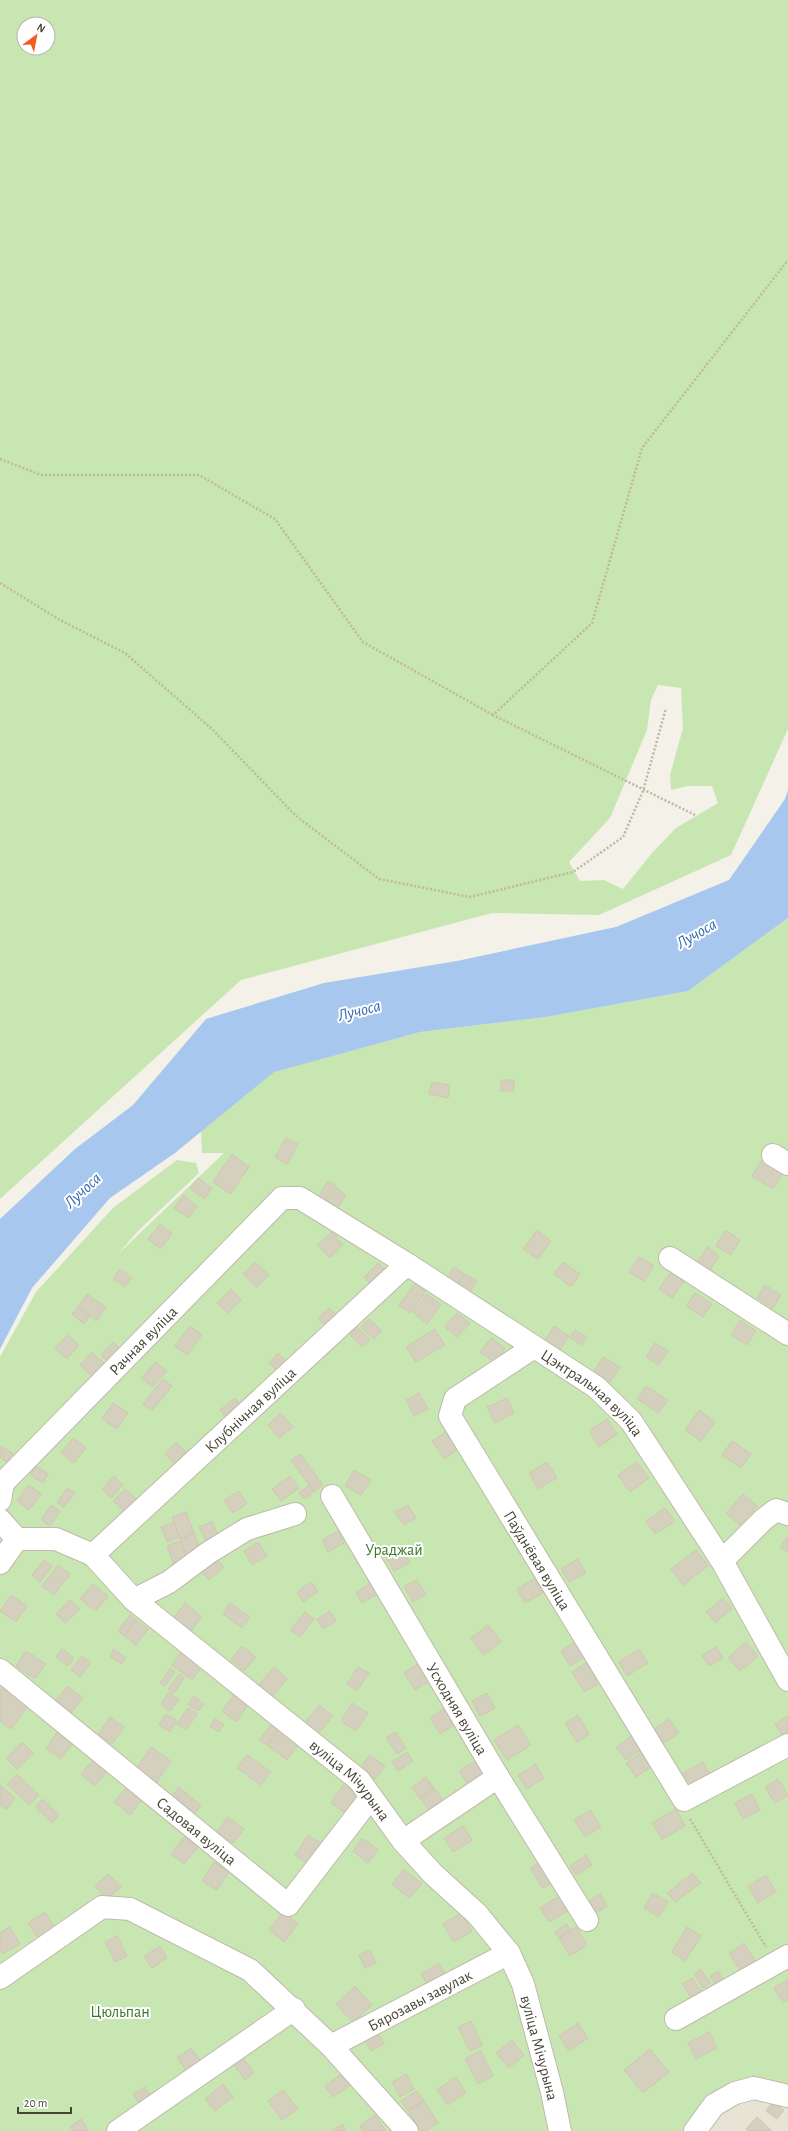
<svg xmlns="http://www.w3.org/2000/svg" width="788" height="2131" viewBox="0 0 788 2131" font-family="'Alegreya Sans',sans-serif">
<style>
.residential{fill:#e7e4d6}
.green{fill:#c8e6b2;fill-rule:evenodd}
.water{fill:#a7c7ee}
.building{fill:#d5cfbe;stroke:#cfc8b1}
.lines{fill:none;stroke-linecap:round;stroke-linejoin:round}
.minor-casing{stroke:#bfbaab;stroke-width:24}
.path{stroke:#c0b89d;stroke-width:2.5;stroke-dasharray:2 2;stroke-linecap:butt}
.minor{stroke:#fff;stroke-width:22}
.labels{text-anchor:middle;stroke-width:4;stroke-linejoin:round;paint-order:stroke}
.street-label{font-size:16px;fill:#474337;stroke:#fff}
.park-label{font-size:16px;fill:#3e772c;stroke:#fff}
.water-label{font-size:17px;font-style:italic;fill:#346baf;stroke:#fff}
</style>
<rect width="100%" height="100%" fill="#f3f1e8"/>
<path class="residential" d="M788 2086V2131H686L710 2098Z"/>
<path class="green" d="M0 0H788V729L731 855 599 915 492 913 241 980 0 1199ZM24 24H48V48H24ZM658 685 681 688 683 728 670 775 671 790 688 786H712L718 803 676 828 652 853 623 889 604 880 580 881 569 862 610 818 647 730 651 700Z
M788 918V2086L770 2081 686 2131H0V1357L36 1292 113 1208 177 1160 196 1163 199 1173 138 1231 117 1255 224 1153H202L201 1131 274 1071 420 1032 546 1017 688 991Z"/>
<path class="water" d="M788 790V918L688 991 546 1017 420 1032 274 1072 175 1153 110 1198 32 1288 0 1349V1219L75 1149 133 1105 206 1019 324 983 457 961 616 927 729 880 785 799Z"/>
<path class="building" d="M501 1080H514V1091H501Z
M432 1082 450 1085 448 1098 429 1094Z
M286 1138 298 1144 287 1164 275 1157Z
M232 1154 249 1167 230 1194 213 1182Z
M762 1160 783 1173 773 1189 752 1176Z
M198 1178 212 1188 204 1199 190 1188Z
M328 1181 336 1186 325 1202 318 1197Z
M337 1188 346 1195 336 1210 326 1204Z
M183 1195 197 1206 188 1218 174 1208Z
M160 1224 172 1234 160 1249 148 1239Z
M537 1230 551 1241 538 1259 523 1249Z
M725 1230 740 1240 731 1255 716 1246Z
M332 1232 343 1245 330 1258 318 1245Z
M708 1247 719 1256 709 1272 696 1263Z
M639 1257 654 1266 644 1281 629 1272Z
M255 1262 269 1275 257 1287 243 1274Z
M563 1262 580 1274 571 1287 554 1274Z
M378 1263 388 1272 373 1287 364 1277Z
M454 1267 464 1274 455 1288 445 1282Z
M120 1269 132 1278 125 1287 113 1278Z
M671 1272 684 1281 672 1298 659 1289Z
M464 1274 477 1281 468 1295 455 1288Z
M415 1283 426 1291 410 1313 399 1305Z
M765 1285 781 1295 773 1308 757 1298Z
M231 1289 241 1300 228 1313 217 1303Z
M695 1293 712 1304 703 1317 686 1306Z
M87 1294 106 1307 96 1321 78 1307Z
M427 1294 441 1305 427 1324 413 1312Z
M78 1307 90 1316 84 1324 72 1314Z
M329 1308 340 1319 329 1330 318 1318Z
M457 1313 470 1323 457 1337 445 1327Z
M369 1319 382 1331 374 1339 361 1327Z
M740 1320 756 1331 747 1345 731 1335Z
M190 1326 202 1335 187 1355 175 1346Z
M554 1326 569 1336 560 1350 545 1340Z
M357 1327 370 1339 362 1347 350 1335Z
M435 1329 445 1345 416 1362 406 1347Z
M575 1330 587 1337 582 1345 570 1338Z
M67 1335 79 1345 67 1359 55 1349Z
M491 1338 505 1348 495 1363 480 1352Z
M113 1342 119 1348 107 1361 101 1355Z
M655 1343 668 1351 659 1365 646 1357Z
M92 1352 108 1367 96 1380 80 1365Z
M278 1353 288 1363 279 1373 269 1363Z
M603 1357 620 1367 610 1382 594 1371Z
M156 1362 167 1371 152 1387 141 1378Z
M163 1379 172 1386 152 1411 143 1404Z
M646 1386 668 1400 659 1413 637 1399Z
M419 1393 428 1409 414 1416 406 1400Z
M235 1398 244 1410 230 1422 220 1410Z
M507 1398 514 1413 495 1423 487 1407Z
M113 1403 128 1413 117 1429 102 1419Z
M699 1410 715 1422 701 1441 685 1430Z
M281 1413 293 1427 279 1438 268 1425Z
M607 1419 617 1434 599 1447 589 1431Z
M446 1432 458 1449 445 1459 432 1441Z
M73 1438 86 1448 74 1463 61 1453Z
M732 1441 751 1454 741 1468 722 1455Z
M176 1442 191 1457 180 1469 165 1454Z
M0 1446 13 1453 7 1462 0 1457Z
M300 1454 323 1485 314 1492 291 1460Z
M547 1462 557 1478 538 1489 529 1473Z
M637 1462 649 1478 630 1492 618 1475Z
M36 1466 48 1474 43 1483 30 1475Z
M354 1470 371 1480 361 1495 345 1486Z
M114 1476 123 1485 111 1498 102 1489Z
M290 1476 299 1488 281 1501 272 1489Z
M29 1485 41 1494 29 1510 17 1501Z
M309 1485 314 1492 304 1499 299 1493Z
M67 1488 75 1493 64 1507 57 1502Z
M125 1489 141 1503 129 1516 113 1501Z
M239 1491 247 1504 233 1513 224 1500Z
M743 1494 757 1506 740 1525 726 1513Z
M51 1505 60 1511 50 1526 41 1520Z
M408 1505 416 1518 404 1525 395 1512Z
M665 1508 675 1521 655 1534 646 1521Z
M186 1512 194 1533 180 1539 172 1517Z
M212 1521 219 1537 207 1543 199 1527Z
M174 1522 179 1537 167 1542 161 1527Z
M338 1531 344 1543 328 1552 322 1540Z
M194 1533 202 1554 188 1560 180 1539Z
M788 1537V1552L780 1547Z
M180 1541 188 1560 174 1565 167 1546Z
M258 1542 267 1556 252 1565 244 1551Z
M401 1547 410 1563 394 1571 385 1556Z
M696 1550 708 1566 683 1585 671 1569Z
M215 1558 224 1567 209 1580 200 1570Z
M578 1559 586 1573 569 1582 561 1569Z
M44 1560 52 1566 40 1582 32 1575Z
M58 1565 70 1574 54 1595 42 1586Z
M535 1578 543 1593 525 1603 517 1589Z
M417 1580 426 1595 413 1602 404 1586Z
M311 1582 318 1591 303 1602 297 1592Z
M371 1583 378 1594 362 1603 356 1592Z
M93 1584 108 1596 96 1611 80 1599Z
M11 1595 27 1606 16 1622 0 1611Z
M723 1598 732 1609 715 1623 706 1612Z
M70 1600 80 1609 65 1623 56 1614Z
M185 1603 202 1617 190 1632 173 1619Z
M230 1603 250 1617 242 1628 223 1614Z
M330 1611 336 1621 323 1629 317 1619Z
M305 1612 314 1619 300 1637 290 1630Z
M130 1615 136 1620 124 1636 118 1631Z
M136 1620 148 1629 136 1645 124 1636Z
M488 1625 501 1642 484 1655 471 1638Z
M575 1642 585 1657 570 1666 561 1651Z
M746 1642 758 1656 740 1671 728 1658Z
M242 1646 256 1657 244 1671 231 1660Z
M716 1647 723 1658 709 1666 702 1656Z
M184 1648 204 1663 192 1680 172 1665Z
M62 1649 74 1658 68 1666 56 1657Z
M114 1649 126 1658 121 1664 110 1656Z
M639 1649 648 1663 627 1676 619 1662Z
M26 1651 46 1664 35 1679 16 1666Z
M82 1656 91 1663 80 1677 71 1670Z
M419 1663 431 1680 415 1690 404 1673Z
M586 1663 598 1684 584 1692 572 1672Z
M274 1667 287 1679 271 1698 257 1687Z
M358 1667 369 1673 357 1691 347 1684Z
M170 1668 175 1672 165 1686 160 1683Z
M179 1674 184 1678 174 1693 168 1689Z
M3 1686 29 1705 11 1729 0 1721V1690Z
M67 1686 83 1698 71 1713 56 1701Z
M169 1692 179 1700 170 1711 161 1704Z
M487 1693 495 1708 480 1716 472 1701Z
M234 1695 248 1705 236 1722 222 1711Z
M194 1696 204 1704 198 1711 188 1704Z
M352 1703 368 1713 356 1731 341 1721Z
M319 1705 333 1716 316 1736 303 1725Z
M446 1707 457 1723 440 1734 430 1718Z
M188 1708 197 1714 186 1730 177 1724Z
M166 1714 177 1721 170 1732 159 1725Z
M578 1715 589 1734 577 1742 565 1723Z
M788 1716V1734L783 1737 775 1724Z
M110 1717 124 1727 112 1744 98 1734Z
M215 1719 224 1724 219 1732 210 1726Z
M669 1719 679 1733 664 1743 654 1729Z
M271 1725 278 1730 267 1745 259 1740Z
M518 1725 531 1745 507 1760 494 1740Z
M278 1730 298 1745 287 1760 267 1745Z
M58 1731 74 1742 61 1759 46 1748Z
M396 1732 406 1748 397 1754 386 1738Z
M631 1736 641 1750 626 1760 616 1747Z
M22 1742 33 1753 17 1769 6 1758Z
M151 1747 171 1761 156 1783 136 1769Z
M407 1752 413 1761 398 1771 392 1762Z
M641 1753 651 1767 636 1777 626 1763Z
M247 1755 271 1772 261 1785 237 1768Z
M370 1755 385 1766 375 1779 360 1768Z
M481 1757 494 1776 472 1790 459 1771Z
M95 1758 109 1769 95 1786 81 1774Z
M703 1762 712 1778 689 1791 680 1775Z
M535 1764 544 1778 527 1789 518 1776Z
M17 1774 39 1795 29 1805 7 1784Z
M426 1777 434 1788 420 1798 412 1788Z
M778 1779 788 1795 775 1803 765 1787Z
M0 1785 15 1798 6 1810 0 1805Z
M343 1785 361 1797 348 1815 331 1803Z
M128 1786 143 1799 130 1815 114 1802Z
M179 1787 201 1806 192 1816 170 1798Z
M434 1788 445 1803 432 1814 420 1798Z
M752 1794 760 1810 743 1819 735 1803Z
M43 1799 59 1815 52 1823 35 1807Z
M676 1809 685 1826 662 1839 652 1823Z
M590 1810 601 1827 585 1837 574 1820Z
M228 1817 244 1829 233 1843 217 1832Z
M463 1826 472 1840 453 1852 444 1838Z
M308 1835 321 1843 308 1864 295 1855Z
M185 1836 198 1847 184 1864 171 1854Z
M362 1838 378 1850 368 1863 353 1851Z
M586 1855 592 1865 576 1875 570 1866Z
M214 1862 229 1872 217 1890 202 1881Z
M540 1862 553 1882 543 1888 530 1868Z
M404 1869 422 1884 409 1898 392 1884Z
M693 1873 701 1883 675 1902 667 1893Z
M108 1874 121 1887 107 1899 95 1886Z
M766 1875 776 1892 758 1903 748 1886Z
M653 1893 668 1902 659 1917 644 1908Z
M600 1894 607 1906 591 1916 584 1904Z
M559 1896 568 1911 549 1922 540 1908Z
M45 1912 56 1929 39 1940 28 1923Z
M283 1912 298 1924 284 1942 269 1930Z
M461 1913 472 1931 454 1942 443 1924Z
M567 1924 571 1931 559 1938 555 1932Z
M10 1927 20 1944 3 1954 0 1949V1933Z
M576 1927 587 1945 570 1956 559 1938Z
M687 1927 701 1936 685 1961 672 1952Z
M117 1936 127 1956 115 1962 105 1942Z
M744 1943 757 1963 742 1973 729 1954Z
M160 1946 167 1958 152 1968 144 1956Z
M370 1950 376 1963 365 1968 359 1955Z
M439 1963 448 1978 430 1988 421 1974Z
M701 1969 710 1983 703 1988 694 1974Z
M718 1971 724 1981 716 1986 710 1976Z
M692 1978 703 1993 693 2000 682 1984Z
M788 1979V2000L783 2003 774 1988Z
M355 1986 372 2005 353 2022 336 2004Z
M471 2021 483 2045 470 2051 458 2027Z
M578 2023 588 2038 569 2051 559 2036Z
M377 2031 384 2044 371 2051 364 2039Z
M709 2032 717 2048 696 2059 688 2043Z
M512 2040 524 2055 509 2068 496 2053Z
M191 2048 200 2060 186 2070 177 2058Z
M650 2049 669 2072 643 2093 624 2070Z
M481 2051 493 2076 478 2084 465 2059Z
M243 2058 254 2073 245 2080 234 2065Z
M344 2072 352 2084 333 2097 325 2086Z
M406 2074 414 2089 400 2097 392 2082Z
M456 2077 466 2092 448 2105 437 2090Z
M223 2084 233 2097 215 2111 205 2099Z
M145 2087 152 2097 140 2105 133 2094Z
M283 2090 298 2109 282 2120 268 2101Z
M417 2091 424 2101 408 2111 401 2101Z
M424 2101 438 2123 426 2131H421L408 2111Z
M773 2101 784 2110 777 2119 766 2111Z
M375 2115 386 2131H363L360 2126Z
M757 2117 772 2131H748L746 2129Z
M81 2119 89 2131H73L70 2127Z
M342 2124 346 2131H332Z"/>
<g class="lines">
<g class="minor-casing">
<g id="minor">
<path d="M773 1155 788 1164"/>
<path d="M670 1258 788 1334"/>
<path id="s1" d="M534 1347 455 1399 450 1416 684 1800 788 1745"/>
<path id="s2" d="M332 1496 498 1777 587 1920"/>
<path id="s3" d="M0 1500 3 1483 282 1198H300L407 1264 596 1387 631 1421 722 1561 788 1680"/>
<path d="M0 1520 17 1539"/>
<path id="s4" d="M17 1539H56L93 1555 134 1600 359 1780 403 1841 433 1874 477 1914 509 1953 523 1984 552 2092 560 2131"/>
<path id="s5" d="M93 1555 407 1264"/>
<path d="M722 1561 764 1519 776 1510 788 1514"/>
<path d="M0 1563 17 1539"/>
<path d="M134 1600 169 1582 208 1553 247 1529 295 1514"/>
<path id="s6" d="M0 1670 288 1905 371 1797"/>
<path d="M403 1841 498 1777"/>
<path d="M0 1978 102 1907 130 1909 250 1970 331 2046 407 2131"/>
<path d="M676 2019 788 1956"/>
<path id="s7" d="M331 2046 509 1953"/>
<path d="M118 2131 294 2009"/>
<path d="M695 2131 714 2105 735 2093 754 2088 788 2096"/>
</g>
</g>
<path class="path" d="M0 459 41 475H199L275 519 363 642 493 715
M0 583 60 620 125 653 213 730 296 816 379 879 470 897 573 872 623 837 643 791 666 708
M695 815 493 715 592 623 642 448 788 260
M690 1819 766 1947"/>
<use href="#minor" class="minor"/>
</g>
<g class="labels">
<g class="street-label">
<text dy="6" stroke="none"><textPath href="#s3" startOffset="217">Рачная вуліца</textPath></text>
<text dy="6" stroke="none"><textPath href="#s3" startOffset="786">Цэнтральная вуліца</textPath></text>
<text dy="6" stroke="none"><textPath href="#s5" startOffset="214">Клубнічная вуліца</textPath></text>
<text dy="6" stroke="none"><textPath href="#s1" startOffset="281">Паўднёвая вуліца</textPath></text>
<text dy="6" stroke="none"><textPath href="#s2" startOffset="247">Усходняя вуліца</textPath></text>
<text dy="6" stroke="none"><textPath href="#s4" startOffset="422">вуліца Мічурына</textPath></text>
<text dy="6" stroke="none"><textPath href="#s6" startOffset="254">Садовая вуліца</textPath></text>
<text dy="6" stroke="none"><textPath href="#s7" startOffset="100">Бярозавы завулак</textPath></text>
<text dy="6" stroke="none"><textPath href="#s4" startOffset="758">вуліца Мічурына</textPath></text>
</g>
<g class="park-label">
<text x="394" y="1555">Ураджай</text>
<text x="120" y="2017">Цюльпан</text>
</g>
<g class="water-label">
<text transform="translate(696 933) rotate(-30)" y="6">Лучоса</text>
<text transform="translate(359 1010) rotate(-14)" y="6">Лучоса</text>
<text transform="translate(82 1190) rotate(-43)" y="6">Лучоса</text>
</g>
</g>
<g transform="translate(36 36) rotate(32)"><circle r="19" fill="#ffffff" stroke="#b5b4af"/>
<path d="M0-3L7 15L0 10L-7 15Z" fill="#f25c21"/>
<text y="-6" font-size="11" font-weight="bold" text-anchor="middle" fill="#474337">N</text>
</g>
<path d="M18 2107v6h53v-6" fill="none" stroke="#474337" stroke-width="2"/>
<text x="24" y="2107" font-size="12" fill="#474337" stroke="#ffffff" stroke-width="3" paint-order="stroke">20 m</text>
</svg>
